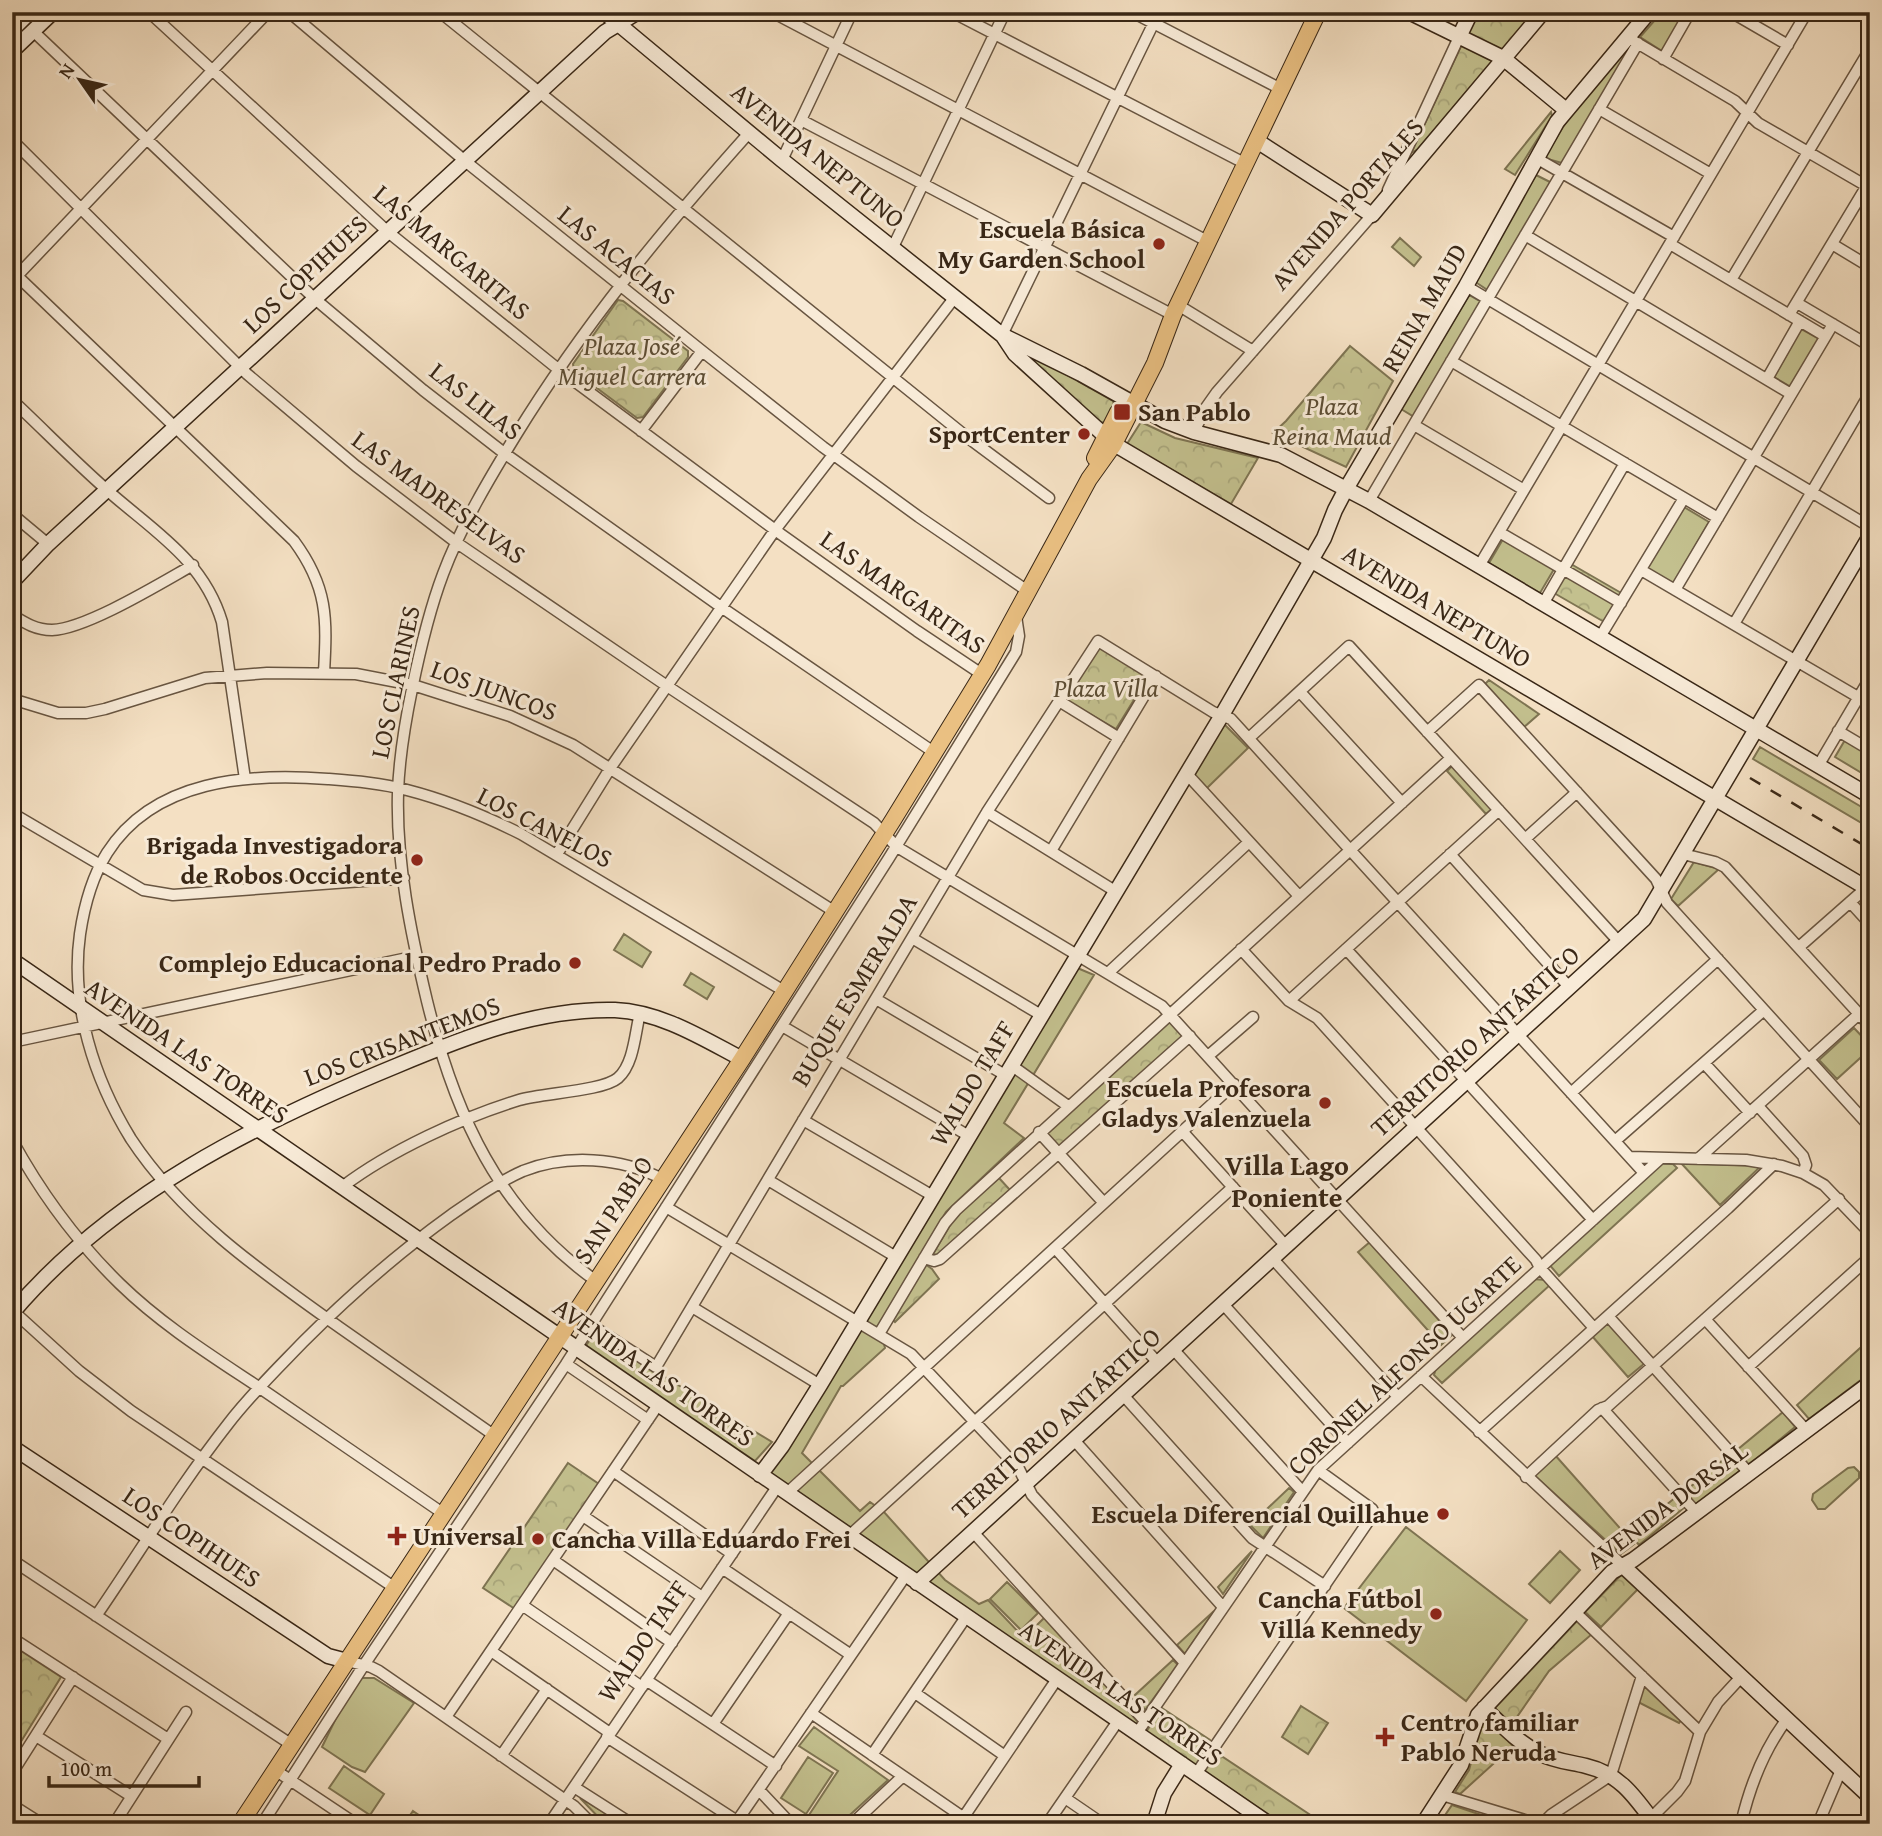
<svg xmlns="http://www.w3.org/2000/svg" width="1882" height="1836" viewBox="0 0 1882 1836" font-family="'Gentium Book Plus',serif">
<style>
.grass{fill:#c3c08e;stroke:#7e7452;stroke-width:2}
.park{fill:url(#park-crowns);stroke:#7e7452;stroke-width:2}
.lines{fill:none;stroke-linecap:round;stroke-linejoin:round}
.street-casing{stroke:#685541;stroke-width:13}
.secondary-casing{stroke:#392716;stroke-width:17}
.primary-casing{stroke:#392716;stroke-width:18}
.street{stroke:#f8ebd8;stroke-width:10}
.secondary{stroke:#f8ebd8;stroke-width:14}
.primary{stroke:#eac082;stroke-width:16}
.rail{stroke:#392716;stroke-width:2.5;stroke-dasharray:12 12;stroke-linecap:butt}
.poi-dot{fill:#8f2418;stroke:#f8ebd8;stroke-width:2.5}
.labels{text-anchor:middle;stroke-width:6;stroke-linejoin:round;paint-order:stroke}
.street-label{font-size:26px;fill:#392716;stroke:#f8ebd8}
.poi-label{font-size:26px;font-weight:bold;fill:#392716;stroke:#f8ebd8;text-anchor:end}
.park-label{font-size:26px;font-style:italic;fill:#5c4d34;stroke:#f8ebd8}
.neighbourhood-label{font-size:28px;font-weight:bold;fill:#392716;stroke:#f8ebd8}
</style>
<defs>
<pattern id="park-crowns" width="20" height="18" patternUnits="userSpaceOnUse" patternTransform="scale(1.75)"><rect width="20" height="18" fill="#c3c08e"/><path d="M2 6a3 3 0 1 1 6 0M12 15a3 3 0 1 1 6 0" fill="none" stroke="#a8a57a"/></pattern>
</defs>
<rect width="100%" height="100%" fill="#f4e0c3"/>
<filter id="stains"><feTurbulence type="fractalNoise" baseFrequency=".00286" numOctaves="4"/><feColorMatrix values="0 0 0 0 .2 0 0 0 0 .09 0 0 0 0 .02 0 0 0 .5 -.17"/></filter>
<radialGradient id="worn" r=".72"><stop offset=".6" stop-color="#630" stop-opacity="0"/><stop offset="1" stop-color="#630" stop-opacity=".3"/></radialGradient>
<path class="grass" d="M1662 12H1685L1662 51 1640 37Z
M1627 48 1631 51 1562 163 1544 158 1571 114Z
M1551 112 1552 116 1515 175 1505 169Z
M1536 175 1552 183 1489 291 1474 281Z
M1400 238 1421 257 1414 266 1392 247Z
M1469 295 1483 303 1416 418 1401 409Z
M1801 329 1819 339 1791 387 1774 377Z
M1684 507 1709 522 1673 585 1647 568Z
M1506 534 1557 564 1540 593 1489 563Z
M1489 680 1539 714 1523 728 1485 684Z
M1223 723 1248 748 1205 790 1191 775Z
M1845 740 1870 755V778L1835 757Z
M1760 747 1870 812V828L1753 759Z
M1454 764 1493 808 1486 814 1447 771Z
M1694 862 1719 869 1678 906 1671 899Z
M624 934 651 952 642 967 614 950Z
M1075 967 1094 975 1004 1123 1024 1138 946 1212 879 1326 885 1348 843 1386H841L802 1453 860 1511 870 1502 884 1512 945 1580 979 1604 988 1600 1024 1638 1045 1617 1139 1723 1138 1726 768 1473Z
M691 973 714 987 707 999 684 985Z
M1854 1028 1870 1045V1049L1837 1079 1819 1060Z
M1659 1163 1673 1164 1677 1168 1559 1276 1548 1263Z
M1681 1163 1761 1166 1720 1205Z
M1370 1242 1452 1335 1441 1345 1358 1252Z
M1532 1279 1546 1280 1550 1285 1442 1383 1434 1375 1436 1368Z
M1609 1321 1645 1363 1628 1377 1592 1336Z
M594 1334 772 1442 755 1461 585 1347Z
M1870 1339V1373L1809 1419 1797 1405Z
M1783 1412 1795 1427 1749 1465 1737 1450Z
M1555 1455 1634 1544 1621 1554 1534 1475Z
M1729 1455 1741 1470 1695 1508 1683 1493Z
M1854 1467 1859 1472V1478L1825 1509H1818L1812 1500 1813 1494 1848 1468Z
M1289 1488 1294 1492 1263 1538 1250 1525Z
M1676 1497 1685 1507 1639 1545 1630 1534Z
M1406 1527 1527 1620 1466 1701 1344 1608Z
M1252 1551 1223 1594 1218 1587Z
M1560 1551 1580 1570 1550 1603 1529 1584Z
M1007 1582 1038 1613 1021 1630 990 1599Z
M1214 1611 1185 1654 1177 1645Z
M1173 1660 1178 1665 1145 1710 1135 1695Z
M360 1678H374L414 1703 365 1772 352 1767 322 1747 342 1706Z
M1647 1684 1682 1719 1679 1723 1638 1702 1643 1685Z
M814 1727 888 1780 840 1824H808L805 1821 838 1771 799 1746Z
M808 1757 833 1773 806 1814 781 1798Z
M344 1766 384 1794 370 1815 329 1788Z
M413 1811 432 1824H404Z"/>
<path class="park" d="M1477 12H1535L1418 149 1411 153Z
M618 300 623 301 688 351V357L643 417 637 418 574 371 573 364Z
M1007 341 1113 401 1114 406 1104 422 1101 423 1006 343Z
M1350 346 1393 381 1346 467 1273 433 1286 421Z
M1141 422 1175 438 1258 458 1231 504 1127 444Z
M1571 564 1623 594 1606 623 1554 593Z
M1099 646 1148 677 1116 729 1064 699Z
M1169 1020 1184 1037 1059 1150 1045 1134Z
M999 1178 1010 1190 938 1256 933 1254 955 1217Z
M925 1264 932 1269 939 1279 895 1322 892 1319Z
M568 1463 599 1484 515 1609 483 1588Z
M1622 1574 1638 1589 1601 1627 1585 1612Z
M1578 1620 1592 1634 1549 1671 1512 1724 1494 1709Z
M12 1645 61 1677 12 1756Z
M1053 1654a8 8 0 1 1 16 0a8 8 0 1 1-16 0Z
M1301 1706 1328 1723 1308 1754 1282 1737Z
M1162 1708 1210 1740 1220 1755 1324 1824H1283L1146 1732Z
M1487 1719 1513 1746 1460 1794 1455 1792 1469 1770 1482 1723Z
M580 1798 623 1824H605Z
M1452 1805 1508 1824H1439Z"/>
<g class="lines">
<g class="street-casing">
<path id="street" d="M149 12 388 232 558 369 782 535 917 631 983 675
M289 12 465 161 702 351 823 447 919 517 1029 592
M440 12 963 434 1049 498
M772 12 1209 242
M952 12 1246 164
M1132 12 1281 89
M1731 12 1788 45
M33 31 315 299 423 390 504 453 721 607 935 753
M1632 40 1735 101 1758 123 1870 188
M1663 59 1690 12
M1599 109 1711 174
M801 120 1173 315
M12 140 247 374 356 466 457 543 667 686 874 823 897 847 1162 1006 1463 1338
M1536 158 1674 237
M782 160 852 12
M1388 190 1459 37
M1525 235 1791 394
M1670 244 1825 336
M1832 244 1870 267
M893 247 1005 12
M12 271 294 541C328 587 327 618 324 673
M14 279 268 12
M1731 280 1870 49
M1466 286 1870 527
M1797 303 1870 346
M1178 305 1253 351
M1789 315 1869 182
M1002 335 1159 12
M1451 361 1718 518
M1767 379 1800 321
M12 400C44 430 74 461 107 490 153 531 203 559 222 622L245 779
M1414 425 1524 490
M641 431 702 351
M1194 432 1205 409 1217 392 1372 215
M1369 501 1638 43
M12 514 48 544
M1499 532 1621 603
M1479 566 1807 12
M1641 570 1858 697
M1675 590 1833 324
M1543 604 1625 463
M12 615C25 623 36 630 52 630 86 629 161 583 193 565
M1734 624 1870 393
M1600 637 1684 498
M1300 692 1402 803
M12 699 58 713H86L105 709 205 678 267 673 356 674 413 685 510 716 573 745 835 912
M1059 701 1119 738
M1838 731 1870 750
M1427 732 1479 685 1656 879 1667 903 1870 1127
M1249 738 1349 646 1620 943
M1818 766 1870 678
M1186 773 1299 896
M987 812 1115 891
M12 813 143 890 173 895 404 878
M1525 839 1577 792
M1051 851 1156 676
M557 854 611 767 775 530 955 297
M1450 854 1570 988
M1683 854 1715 862 1725 867 1870 1026
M1850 902 1870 924
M912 938 1041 1015
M1799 947 1866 888
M1241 949 1289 1001 1317 1018 1536 1260 1540 1268 1594 1328
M1346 949 1593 1220
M1108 973 1249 842
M876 999 1005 1075
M1289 1001 1499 810
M782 1026 969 1136
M12 1042 417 956
M1208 1056 1253 1017
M1704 1063 1750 1113
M1011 1065 1068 1106
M1571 1093 1718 959
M1758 1106 1803 1156 1806 1165 1803 1173
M803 1120 933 1196
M1182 1131 1286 1246
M1039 1132 1104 1203
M12 1140C41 1193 77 1242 120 1284 162 1325 212 1356 260 1388 321 1430 383 1472 444 1514
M1615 1141 1764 1010
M1630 1157 1746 1160 1782 1166 1803 1173 1824 1185 1870 1233
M1698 1159 1859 1014
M768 1180 896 1257
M342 1187C391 1150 461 1118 519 1100 542 1093 603 1091 618 1078 634 1064 635 1033 640 1013
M666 1207 911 1354 1019 1469 1032 1495 1185 1663
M1055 1248 1158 1363
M924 1258 934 1261 940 1259 1190 1036
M1273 1259 1398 1397
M596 1281C498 1211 455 1115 427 1001 411 934 396 862 398 793 399 758 405 723 412 689 420 650 429 611 443 574 461 526 489 479 516 435 583 326 664 228 749 133
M1223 1304 1348 1443
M692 1307 820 1385
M12 1310 79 1371 131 1411 395 1588
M1608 1316 1749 1473
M1705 1319 1806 1430
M591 1325 656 1367 987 812 1098 641 1213 712 1231 719 1644 1173
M879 1334 945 1223 956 1210 1451 758
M1173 1349 1302 1491
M566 1364 648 1420
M1748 1367 1870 1257
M1421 1376 1622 1565
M1123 1395 1252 1538 1325 1586
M1602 1408 1696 1512
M1479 1432 1728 1208 1774 1164
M495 1436C443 1400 391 1363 339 1327 263 1273 183 1218 131 1139 94 1079 70 1005 80 934 84 907 92 877 107 853 154 779 249 773 328 779 354 781 381 783 407 790 446 800 485 816 521 834L784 991
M1074 1440 1223 1607
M613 1471 732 1554
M1526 1477 1598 1410 1608 1406 1839 1199
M787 1493 1234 1084
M583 1516 702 1597
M973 1532 1145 1721
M849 1536 1233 1187
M12 1560 292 1745
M553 1560 672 1643
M722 1568 851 1655
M522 1605 642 1687
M1575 1612 1700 1732
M96 1616C140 1552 180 1485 228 1424 251 1394 277 1369 303 1342 349 1296 398 1253 451 1215 474 1199 498 1182 523 1171 566 1154 621 1157 662 1179
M12 1638 168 1739
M491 1651 610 1733
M347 1661 371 1667 379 1671 574 1806 592 1824
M646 1680 776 1766
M915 1693 1005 1756
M811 1713 973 1824
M446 1717 658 1405
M713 1724 789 1613
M1137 1733 1318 1470 1661 1158
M36 1736 131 1796
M607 1737 737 1821
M872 1755 966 1617
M501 1756 547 1689
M275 1770 356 1824
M12 1773 73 1677
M1196 1774 1374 1513 1372 1509 1318 1470
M574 1787 632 1824
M759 1790 791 1824
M1442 1795 1538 1824
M1065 1798 1103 1824
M12 1805 42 1824
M1651 1818 1677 1792 1685 1781 1700 1732 1718 1702 1742 1676
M114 1824 186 1712
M262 1824 364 1665 566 1364 889 858 1016 652 1019 636 1016 616
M549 1824 777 1487
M735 1824 906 1575
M852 1824 903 1776
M959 1824 1057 1679
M1047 1824 1118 1721
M1542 1824 1551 1815 1611 1775 1642 1676
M1741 1824C1750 1785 1763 1751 1787 1719
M1818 1824 1841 1770"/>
</g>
<g class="secondary-casing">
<path id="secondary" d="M604 12 782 160 1002 335 1081 374 1165 421 1194 432 1281 455 1369 501 1870 796
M1409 12 1503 58 1566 110
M12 30 30 12
M1459 37 1471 12
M12 51 53 12
M1257 141 1372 215 1543 12
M1003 336 1015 354 1114 444 1870 890
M12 582 48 544 605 32 638 12
M12 960 1269 1824
M12 1313C112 1195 255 1124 396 1066 465 1037 538 1008 615 1010 661 1012 702 1038 742 1059
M12 1447 328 1656 347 1661
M760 1475 782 1446 820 1385 1222 715 1324 538 1335 510 1346 489 1466 286 1557 122 1649 12
M1622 1565 1870 1797
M917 1583 1644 919 1870 536
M1484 1708C1501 1724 1517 1742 1539 1753 1554 1761 1570 1762 1586 1766 1620 1774 1635 1797 1655 1824
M1154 1824 1164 1793 1182 1764
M1423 1824 1461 1765 1478 1715 1612 1572 1633 1560 1870 1383"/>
</g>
<g class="primary-casing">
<path id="primary" d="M1095 458 1118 412
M240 1824 742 1059 893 820 988 665 1089 479 1114 444 1155 363 1173 315 1318 12"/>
</g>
<use href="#street" class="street"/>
<use href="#secondary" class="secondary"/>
<use href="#primary" class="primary"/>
<path class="rail" d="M1750 778 1870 849"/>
</g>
<g class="poi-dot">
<circle cx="1159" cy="244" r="7"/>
<rect x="1113" y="403" width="18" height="18" rx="3.5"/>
<circle cx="1084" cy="434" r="7"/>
<circle cx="417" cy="860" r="7"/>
<circle cx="575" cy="963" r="7"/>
<circle cx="1325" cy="1103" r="7"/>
<circle cx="1443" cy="1514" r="7"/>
<path d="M393.5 1525.5h7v7h7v7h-7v7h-7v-7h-7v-7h7z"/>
<circle cx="538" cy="1539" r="7"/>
<circle cx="1436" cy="1614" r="7"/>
<path d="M1381.5 1726.5h7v7h7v7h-7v7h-7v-7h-7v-7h7z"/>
</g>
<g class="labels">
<g class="street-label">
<text transform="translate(818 155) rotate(39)" y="9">AVENIDA NEPTUNO</text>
<text transform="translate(1347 204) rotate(-49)" y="9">AVENIDA PORTALES</text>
<text transform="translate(452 252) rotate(40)" y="9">LAS MARGARITAS</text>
<text transform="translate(617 255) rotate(39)" y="9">LAS ACACIAS</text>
<text transform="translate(305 274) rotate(-43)" y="9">LOS COPIHUES</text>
<text transform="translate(1424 308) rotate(-60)" y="9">REINA MAUD</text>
<text transform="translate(476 401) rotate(38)" y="9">LAS LILAS</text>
<text transform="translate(439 497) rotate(36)" y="9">LAS MADRESELVAS</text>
<text transform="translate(903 592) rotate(35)" y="9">LAS MARGARITAS</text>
<text transform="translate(1437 606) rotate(31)" y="9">AVENIDA NEPTUNO</text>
<text transform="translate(395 682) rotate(-78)" y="9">LOS CLARINES</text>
<text transform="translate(494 690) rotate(20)" y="9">LOS JUNCOS</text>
<text transform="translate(545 827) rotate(27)" y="9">LOS CANELOS</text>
<text transform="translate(854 990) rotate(-59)" y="9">BUQUE ESMERALDA</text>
<text transform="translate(402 1041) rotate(-21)" y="9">LOS CRISANTEMOS</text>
<text transform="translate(1475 1041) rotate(-42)" y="9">TERRITORIO ANTÁRTICO</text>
<text transform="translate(187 1051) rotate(34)" y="9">AVENIDA LAS TORRES</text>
<text transform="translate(972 1083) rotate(-59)" y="9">WALDO TAFF</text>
<text transform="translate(613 1210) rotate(-57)" y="9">SAN PABLO</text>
<text transform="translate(1404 1365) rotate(-43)" y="9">CORONEL ALFONSO UGARTE</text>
<text transform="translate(654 1372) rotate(35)" y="9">AVENIDA LAS TORRES</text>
<text transform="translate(1056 1423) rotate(-42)" y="9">TERRITORIO ANTÁRTICO</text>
<text transform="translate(1667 1505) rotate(-37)" y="9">AVENIDA DORSAL</text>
<text transform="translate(192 1537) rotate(34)" y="9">LOS COPIHUES</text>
<text transform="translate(643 1641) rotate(-56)" y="9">WALDO TAFF</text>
<text transform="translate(1121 1693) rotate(34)" y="9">AVENIDA LAS TORRES</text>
</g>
<g class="poi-label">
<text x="1145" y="238">Escuela Básica<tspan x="1145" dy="30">My Garden School</tspan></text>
<text x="1138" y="421" text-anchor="start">San Pablo</text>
<text x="1070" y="443">SportCenter</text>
<text x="403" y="854">Brigada Investigadora<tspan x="403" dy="30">de Robos Occidente</tspan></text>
<text x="561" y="972">Complejo Educacional Pedro Prado</text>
<text x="1311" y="1097">Escuela Profesora<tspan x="1311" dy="30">Gladys Valenzuela</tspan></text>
<text x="1429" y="1523">Escuela Diferencial Quillahue</text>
<text x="413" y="1545" text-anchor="start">Universal</text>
<text x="552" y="1548" text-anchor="start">Cancha Villa Eduardo Frei</text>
<text x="1422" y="1608">Cancha Fútbol<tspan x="1422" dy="30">Villa Kennedy</tspan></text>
<text x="1401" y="1731" text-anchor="start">Centro familiar<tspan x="1401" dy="30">Pablo Neruda</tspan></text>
</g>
<g class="park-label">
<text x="632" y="355">Plaza José<tspan x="632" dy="30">Miguel Carrera</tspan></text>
<text x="1332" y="415">Plaza<tspan x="1332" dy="30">Reina Maud</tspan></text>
<text x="1106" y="697">Plaza Villa</text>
</g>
<g class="neighbourhood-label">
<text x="1287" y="1175">Villa Lago<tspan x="1287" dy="32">Poniente</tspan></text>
</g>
</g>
<rect width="1882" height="1836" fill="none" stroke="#f4e0c3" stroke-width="42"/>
<rect x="14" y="14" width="1854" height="1808" fill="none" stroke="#392716" stroke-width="3.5"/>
<rect x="21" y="21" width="1840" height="1794" fill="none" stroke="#392716" stroke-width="2"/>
<g transform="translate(80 80) rotate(304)" stroke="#f8ebd8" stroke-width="5" paint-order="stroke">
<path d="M0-5L12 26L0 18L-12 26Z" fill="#392716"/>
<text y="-10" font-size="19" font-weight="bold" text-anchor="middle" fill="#392716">N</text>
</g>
<path d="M49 1776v10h150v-10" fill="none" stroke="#392716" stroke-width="3.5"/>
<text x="60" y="1776" font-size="21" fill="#392716" stroke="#f8ebd8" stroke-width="5" paint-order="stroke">100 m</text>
<rect width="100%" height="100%" filter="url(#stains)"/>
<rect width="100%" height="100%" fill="url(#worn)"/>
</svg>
